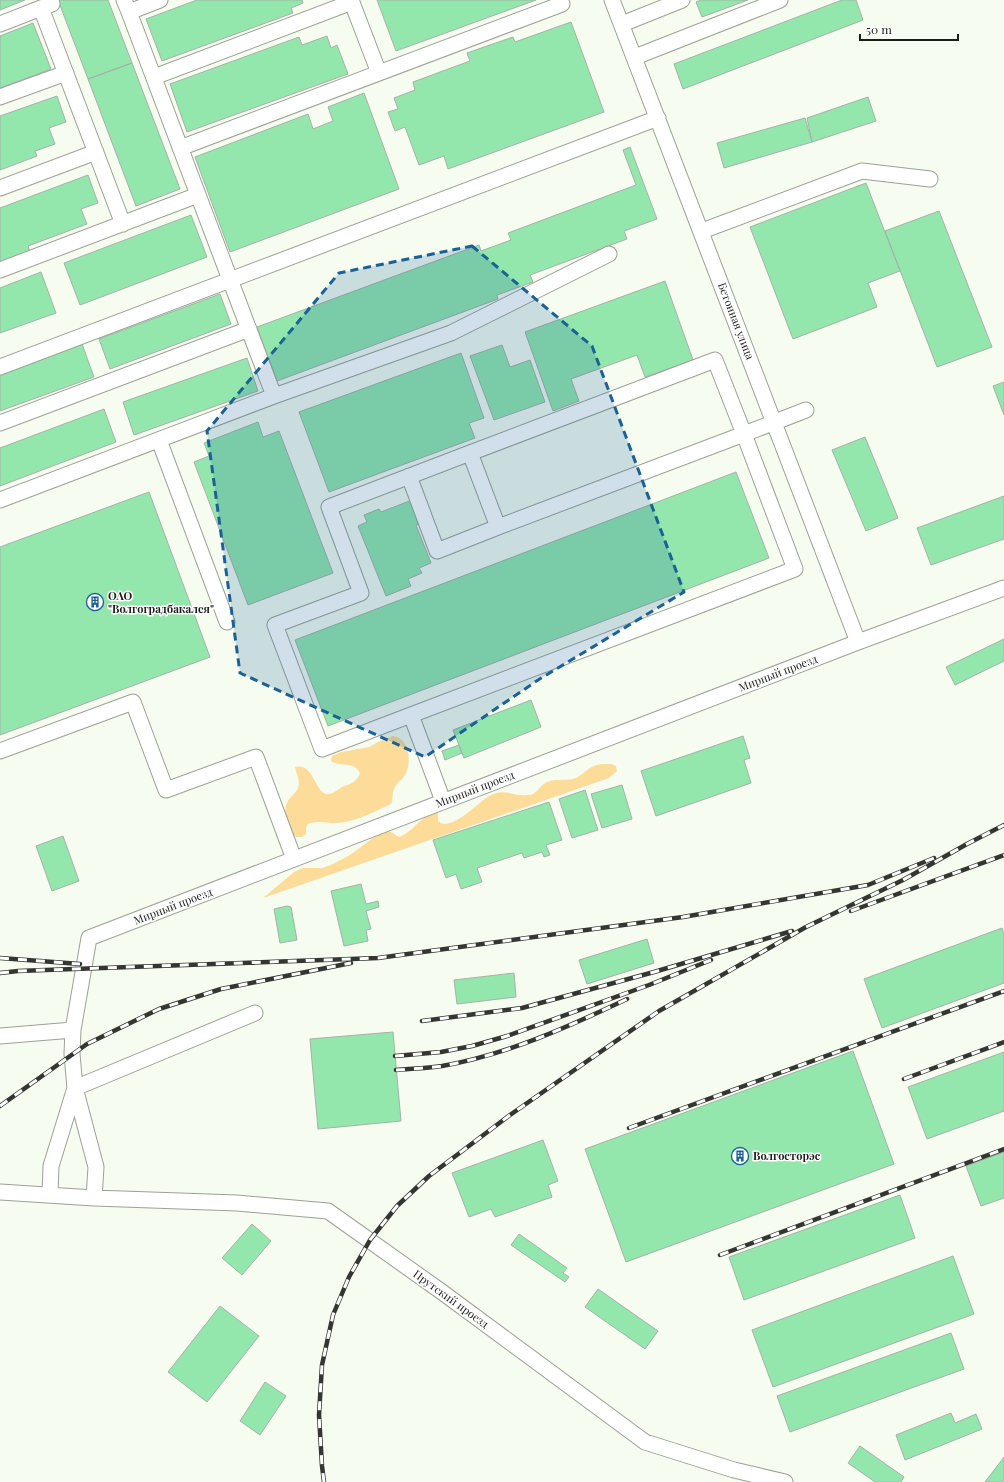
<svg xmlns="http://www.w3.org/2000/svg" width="1004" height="1482" viewBox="0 0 1004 1482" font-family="'Playfair Display',serif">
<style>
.green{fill:#fddc99}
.building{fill:#93e7ad;stroke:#a6b1a9}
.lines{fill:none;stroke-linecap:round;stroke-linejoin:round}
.minor-casing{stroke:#9ba196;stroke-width:17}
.minor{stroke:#fff;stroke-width:15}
.rail-casing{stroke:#333631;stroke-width:4.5}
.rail{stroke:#fff;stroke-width:3;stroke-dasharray:9;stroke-linecap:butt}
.marked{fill:#1a6195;fill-opacity:0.2;stroke:#1a6195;stroke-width:3;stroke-dasharray:8 5;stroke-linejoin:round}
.labels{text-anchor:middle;stroke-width:3;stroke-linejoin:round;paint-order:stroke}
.street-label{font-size:11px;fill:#1b1d19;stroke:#fff}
.poi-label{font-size:11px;font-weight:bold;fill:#1b1d19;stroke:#fff;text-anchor:start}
</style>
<rect width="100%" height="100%" fill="#f6fcf0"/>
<path class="green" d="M393 736C410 738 412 763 405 775 402 780 397 783 395 787 392 792 393 798 392 803 378 811 352 823 336 823 326 823 318 820 308 824L306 828V834L302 837H296C288 831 282 813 287 803 289 797 296 794 298 788 301 781 296 774 295 767 314 762 314 792 327 794 333 795 339 788 344 786 352 784 357 781 360 773 354 761 341 767 331 761L332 756 341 752 369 747 378 742Z
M603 764H612L616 766 617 771 609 778 263 898 294 872 298 870 303 868H322L331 865 350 855 373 838 386 831 391 832 399 837C414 832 421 814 438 812V821C450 833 478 803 489 796 506 787 513 797 528 795 536 795 539 787 545 783 554 778 564 781 573 779 581 777 586 769 594 766 596 765 600 764 603 764Z"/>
<path class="building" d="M0 0H25L0 10Z
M58 0H108L132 63 88 79Z
M197 0H302L303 3 291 8 293 13 162 61 146 19Z
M377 0H536L396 51Z
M701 0H748L702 17 696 2Z
M842 0H856L863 20 683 89 674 64Z
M571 22 604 112 448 169 444 156 419 165 405 127 395 131 388 112 398 109 394 98 415 90 413 82 470 61 467 53 513 37 515 42Z
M33 23 51 69 0 88V36Z
M327 36 331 48 337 45 348 74 187 132 170 84 299 37 302 45Z
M132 63 180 189 136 206 88 79Z
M364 93 399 189 230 252 195 157 308 114 313 129 333 121 328 107Z
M57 96 66 122 49 128 55 144 35 151 37 156 0 170V116Z
M868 97 876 121 812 142 807 118Z
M805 118 812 142 724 168 717 143Z
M630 147 657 219 624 231 627 239 530 275 533 282 497 295 498 299 277 381 257 327 479 245 481 251 511 240 508 233 636 185 623 150Z
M88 175 98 203 81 209 87 224 28 246 30 252 0 263V208Z
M866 183 900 271 868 283 877 307 793 339 750 227Z
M939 211 992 347 937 367 885 231Z
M191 215 207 257 80 305 64 263Z
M41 272 56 313 0 333V288Z
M665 281 693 360 645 377 637 355 571 379 579 401 553 411 525 332Z
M220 294 231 324 110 369 99 339Z
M82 344 94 377 0 411V374Z
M502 345 510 367 530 360 545 402 494 420 470 356Z
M461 353 484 418 469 423 475 438 329 492 299 412Z
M247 358 258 391 134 435 123 402Z
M1004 382V415L993 386Z
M104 409 116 442 0 486V448Z
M258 422 263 437 279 431 333 573 248 605 194 462 209 456 204 443Z
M865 437 898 518 866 531 832 450Z
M736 472 769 558 328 726 295 640Z
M149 492 210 657 0 735V547Z
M1004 496V539L931 565 917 528Z
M412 500 421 523 416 525 431 563 419 568 422 573 408 579 411 586 386 596 358 526 367 522 364 515 379 509 381 512Z
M1004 639V661L955 685 946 667Z
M531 700 541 727 464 758 453 730Z
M743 736 750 758 744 760 751 783 656 816 641 771Z
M459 745 462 753 445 760 442 751Z
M622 785 632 819 602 828 591 794Z
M585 790 598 830 572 838 559 799Z
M549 802 562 840 546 845 550 855 544 857 542 852 524 858 522 853 477 868 482 882 461 889 456 874 446 878 433 840Z
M63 836 79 881 52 891 36 846Z
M361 884 366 904 378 901 379 907 366 911 371 929 366 930 368 941 344 946 331 891Z
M287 906 291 907 297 940 280 943 274 909Z
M1002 928 1004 934V983L882 1028 864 979Z
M647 939 654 963 587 984 579 960Z
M514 973 516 997 457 1004 454 980Z
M393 1032 401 1121 318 1129 310 1039Z
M853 1051 894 1164 626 1262 585 1149Z
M1004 1052V1111L927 1139 908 1087Z
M543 1140 558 1181 548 1185 552 1197 495 1217 491 1209 469 1217 452 1173Z
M1004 1152V1198L981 1206 966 1166Z
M900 1195 915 1238 744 1300 729 1257Z
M252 1224 271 1241 242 1275 222 1258Z
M519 1234 567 1268 563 1273 569 1277 565 1282 511 1245Z
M953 1256 974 1314 773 1387 752 1330Z
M598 1289 658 1331 645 1349 585 1307Z
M220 1306 259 1336 207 1402 168 1372Z
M951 1333 964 1369 790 1432 777 1396Z
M265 1382 286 1396 260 1435 240 1421Z
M951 1413 955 1423 976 1414 982 1429 905 1460 896 1435Z
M860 1446 904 1477 901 1482H875L848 1463Z
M1004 1457V1482H985Z"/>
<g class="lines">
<g class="minor-casing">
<path id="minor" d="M51 0 52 4 41 8 123 224
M124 0 129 12 160 0
M351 0 379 73
M612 0 858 642
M0 24 41 8
M622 24 682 0
M635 57 780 0
M154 77 352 2
M0 97 66 73
M180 148 562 4 560 0
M0 188 96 152
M702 231 862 171 930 179
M0 270 198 195
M0 367 658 118
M274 396 451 333 609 254
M0 423 249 329
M159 440 227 622
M470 453 715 360 744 434 806 410
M409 476 437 551 498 527
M0 500 274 396 129 12
M411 715 322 749 275 625 361 593 329 507 470 453 498 527 744 434 795 569 411 715 443 801
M0 751 133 702 166 790 256 757 294 859
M255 1013 75 1088 72 1054 73 1030 89 938 858 642 1004 588
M0 1036 73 1030
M0 1192 94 1198 237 1203 328 1211 442 1292 645 1442 734 1470 785 1482
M50 1194 51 1166 75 1088 96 1167 94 1198"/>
</g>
<use href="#minor" class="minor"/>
<g class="rail-casing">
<path id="rail" d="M851 911 1004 855
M0 958 80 964
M0 973 18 971 378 958 683 917 868 885 934 858
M422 1021 522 1008 654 972 792 931
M395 1056 441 1052 472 1046 507 1036 649 985 711 960
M396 1070C411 1069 427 1068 442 1066 506 1055 568 1027 627 999
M904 1079 1004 1042
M0 1106 87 1044 159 1009 221 989 351 963
M629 1128 1004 991
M720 1255 1004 1149
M324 1482 322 1466 319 1415 322 1365 333 1315 349 1277 370 1240 397 1206 429 1176 510 1115 659 1011 806 927 903 880 967 844 1004 825"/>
</g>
<use href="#rail" class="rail"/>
</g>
<path class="marked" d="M472 246 592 346 684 592 538 680 425 757 240 673 207 431 339 273Z"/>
<defs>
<g id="building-ring" transform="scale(0.9)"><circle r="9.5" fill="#fff" stroke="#1a6195" stroke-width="1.5"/><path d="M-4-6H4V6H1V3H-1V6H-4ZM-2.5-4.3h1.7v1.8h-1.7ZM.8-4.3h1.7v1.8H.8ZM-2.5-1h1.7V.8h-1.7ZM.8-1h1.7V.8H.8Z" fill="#1a6195"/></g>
</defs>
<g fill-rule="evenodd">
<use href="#building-ring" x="95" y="602"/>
<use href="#building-ring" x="740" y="1156"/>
</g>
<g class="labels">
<g class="street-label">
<text transform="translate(736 321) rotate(69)" y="4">Бетонная улица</text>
<text transform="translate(778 673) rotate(-21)" y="4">Мирный проезд</text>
<text transform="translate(475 789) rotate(-21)" y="4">Мирный проезд</text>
<text transform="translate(173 906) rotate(-21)" y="4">Мирный проезд</text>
<text transform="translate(451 1299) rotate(36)" y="4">Прутский проезд</text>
</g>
<g class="poi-label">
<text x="108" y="600">ОАО<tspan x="108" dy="13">"Волгоградбакалея"</tspan></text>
<text x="753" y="1160">Волгосторэс</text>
</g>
</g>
<path d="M860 34v6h98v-6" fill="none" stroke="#1b1d19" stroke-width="2"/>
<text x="866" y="34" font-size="12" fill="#1b1d19" stroke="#ffffff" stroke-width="3" paint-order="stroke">50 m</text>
</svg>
